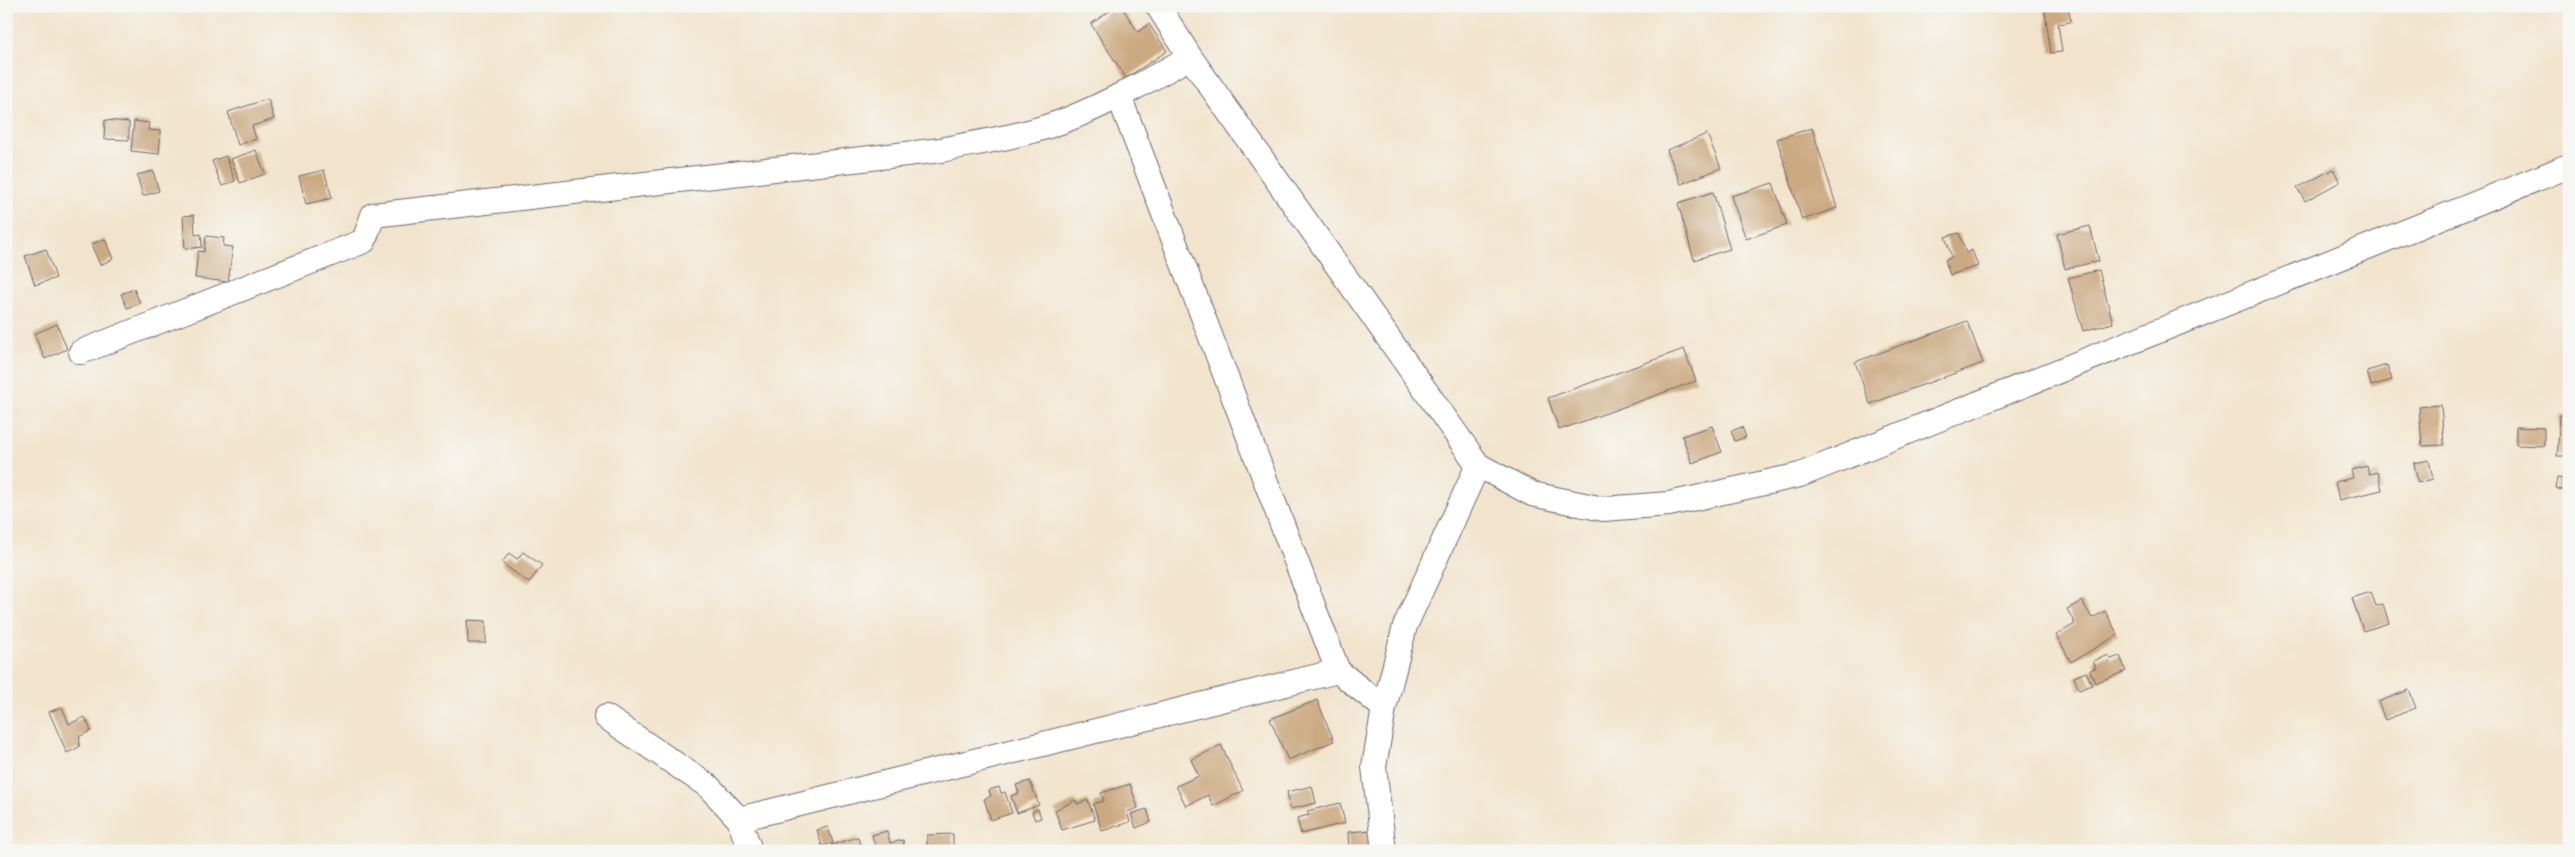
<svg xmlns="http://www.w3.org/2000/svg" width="2575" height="857" viewBox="0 0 2575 857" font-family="Kalam,sans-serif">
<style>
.building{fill:#cba981}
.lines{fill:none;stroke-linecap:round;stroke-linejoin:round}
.minor-casing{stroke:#6b666e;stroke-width:26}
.minor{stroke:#fff;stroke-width:24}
</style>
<rect width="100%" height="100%" fill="#f6f6f2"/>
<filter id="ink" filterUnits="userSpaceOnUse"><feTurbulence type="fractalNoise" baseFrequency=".02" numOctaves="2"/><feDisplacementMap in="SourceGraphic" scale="10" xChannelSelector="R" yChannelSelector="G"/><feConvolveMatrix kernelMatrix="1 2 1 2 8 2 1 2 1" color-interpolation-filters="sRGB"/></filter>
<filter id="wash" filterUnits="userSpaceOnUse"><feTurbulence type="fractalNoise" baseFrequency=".0096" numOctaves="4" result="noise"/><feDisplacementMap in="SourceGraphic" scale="20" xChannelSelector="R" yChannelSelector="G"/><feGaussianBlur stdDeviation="1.12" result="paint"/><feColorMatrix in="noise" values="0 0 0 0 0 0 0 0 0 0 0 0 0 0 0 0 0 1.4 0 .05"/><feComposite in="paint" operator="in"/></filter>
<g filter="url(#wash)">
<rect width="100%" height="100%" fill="#f2e4cc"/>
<g id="blocks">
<path class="building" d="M1117 6H1121L1138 32 1149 24 1167 51 1126 78 1091 24Z
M2044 6H2068L2071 22 2058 24 2062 52 2051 53Z
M268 99 274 119 252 126 256 139 238 145 228 112Z
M105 120 129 122V140L104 139Z
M134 121 149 123 148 130 161 131 159 154 131 151Z
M1812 128 1837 208 1802 220 1777 139Z
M1707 134 1721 168 1681 184 1667 150Z
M256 150 265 174 240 183 231 159Z
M226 156 235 181 222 186 212 161Z
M2333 169 2340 182 2305 201 2297 188Z
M324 170 332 198 306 204 299 176Z
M153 171 159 191 143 196 137 175Z
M1773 183 1787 225 1746 239 1731 196Z
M1713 192 1730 249 1694 260 1678 203Z
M194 215 195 235 201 234 202 247 185 249 183 216Z
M2090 226 2099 261 2065 269 2057 234Z
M1959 233 1966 253 1972 250 1978 266 1950 275 1945 260 1952 257 1945 237Z
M206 236 224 238 223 246 233 247 228 282 195 278 198 251 204 252Z
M105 239 113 259 100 265 91 244Z
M46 249 56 278 35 285 25 256Z
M2099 270 2113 323 2083 331 2068 278Z
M134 289 140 303 127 308 121 294Z
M1967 321 1983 363 1870 404 1855 362Z
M57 324 67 349 45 359 34 334Z
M1684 349 1696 381 1559 430 1548 398Z
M2387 365 2392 380 2371 386 2367 371Z
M2441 405 2444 445 2422 446 2419 407Z
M2560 415 2569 416V456H2557Z
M1712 426 1722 452 1692 463 1682 436Z
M1742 427 1746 437 1735 441 1731 431Z
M2516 427 2544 428V446L2516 445Z
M2429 460 2433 479 2418 483 2414 463Z
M2367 466 2369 474 2378 472 2382 490 2339 500 2335 482 2353 478 2351 470Z
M2557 478 2569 480V492L2555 488Z
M523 552 542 565 529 583 502 563 509 553 517 559Z
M2371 592 2376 606 2383 604 2389 623 2363 631 2352 598Z
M2082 601 2092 618 2105 611 2118 635 2071 662 2056 635 2075 624 2067 609Z
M467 620 486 621V643H468Z
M2109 655 2111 659 2120 656 2126 671 2095 683 2090 670 2096 668 2093 661Z
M2086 672 2092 685 2079 690 2074 677Z
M2409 690 2416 708 2385 720 2378 702Z
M1317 700 1334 741 1288 760 1270 719Z
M62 707 69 724 85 717 91 731 80 736 79 747 67 753 49 712Z
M1221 745 1243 791 1213 806 1208 795 1186 806 1176 786 1199 776 1191 760Z
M1030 781 1039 805 1017 813 1011 796 1019 793 1016 785Z
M1130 784 1138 808 1127 812 1130 822 1102 831 1093 804 1104 801 1101 793Z
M1312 786 1316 803 1291 809 1287 792Z
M999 787 1001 793 1005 792 1012 813 991 820 984 799 991 796 989 790Z
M1076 800 1077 804 1088 800 1095 820 1062 830 1055 810Z
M1340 803 1345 823 1301 834 1297 818 1309 815 1307 811Z
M1038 809 1041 818 1035 820 1032 812Z
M1147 809 1151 822 1136 828 1131 814Z
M828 827 833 843 822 846 817 830Z
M1372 830 1373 847 1349 849 1348 832Z
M887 831 890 843 903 840 905 851H876L872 835Z
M953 834V851H927V835Z
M858 837 862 851H833L831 845Z"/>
</g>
</g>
<g filter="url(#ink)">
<use href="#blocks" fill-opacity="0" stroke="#6b666e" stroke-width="1"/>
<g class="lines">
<g class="minor-casing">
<path id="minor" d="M1158 6 1190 57 1478 465 1532 494 1603 509 1669 504 1800 475 2569 166
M1119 96 1338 671 1384 708
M81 352 364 241 373 215 941 150C984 141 1030 135 1071 118 1113 101 1151 79 1190 57
M606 717 708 786 739 819 750 851
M739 819 1338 671
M1384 851 1374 767 1384 708 1405 626 1478 465"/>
</g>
<use href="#minor" class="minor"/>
</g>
</g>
<rect width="2575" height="857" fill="none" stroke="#f6f6f2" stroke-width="25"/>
</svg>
